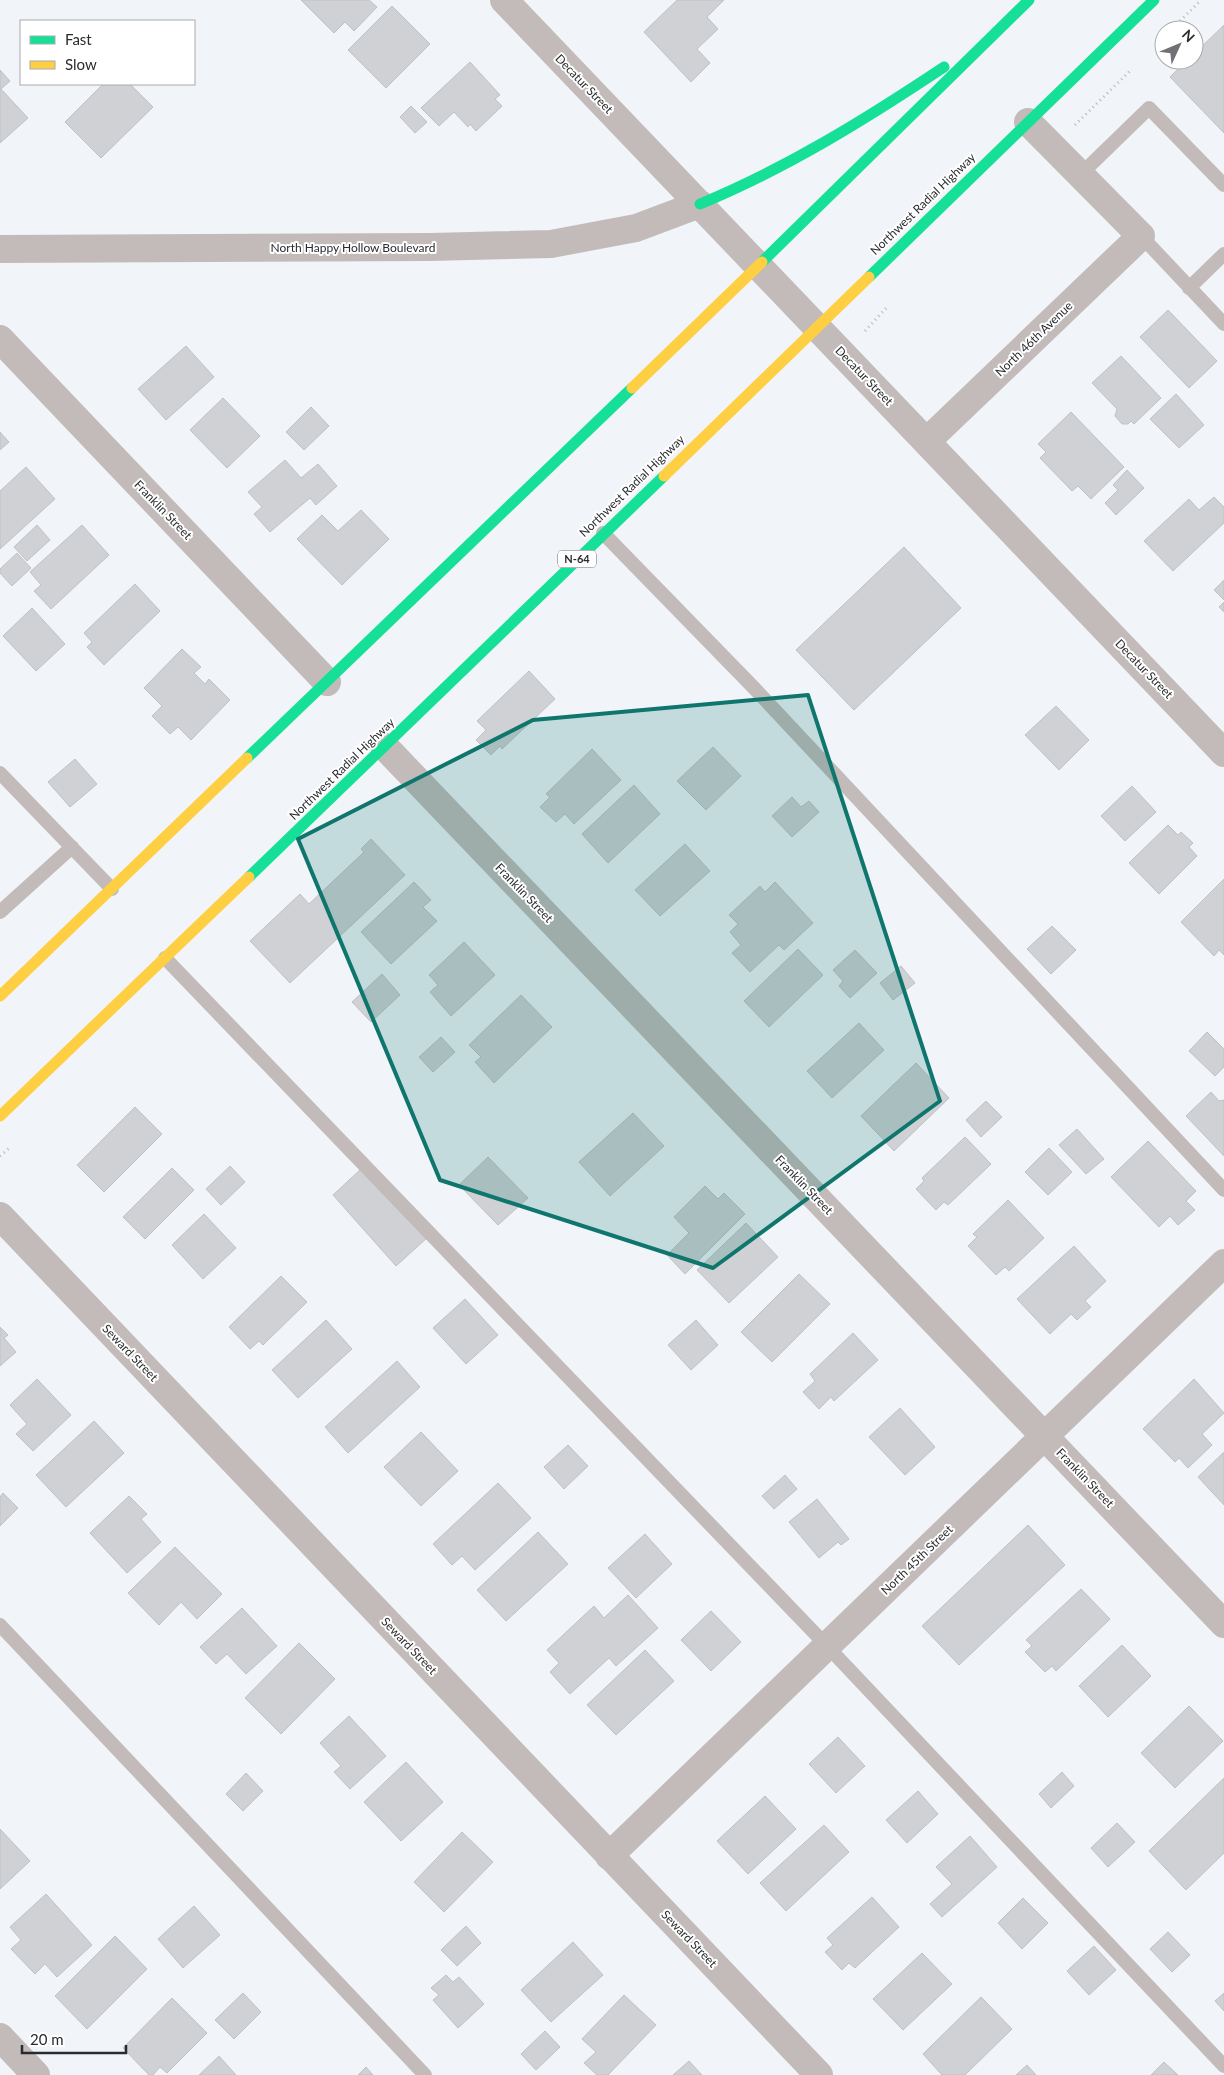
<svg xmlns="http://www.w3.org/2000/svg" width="1224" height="2075" viewBox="0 0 1224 2075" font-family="Lato,sans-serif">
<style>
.building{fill:#d0d1d4;stroke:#c0c1c4}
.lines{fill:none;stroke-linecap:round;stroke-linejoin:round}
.path{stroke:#bbb8b9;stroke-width:3;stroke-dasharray:1 4;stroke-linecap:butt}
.lane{stroke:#c2bbba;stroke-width:14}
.street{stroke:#c2bbba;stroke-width:28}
.fast{stroke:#16e098;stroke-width:11}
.slow{stroke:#ffcf43;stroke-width:11}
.marked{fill:#0f766e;fill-opacity:0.2;stroke:#0f766e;stroke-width:4;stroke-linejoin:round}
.labels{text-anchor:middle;stroke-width:4;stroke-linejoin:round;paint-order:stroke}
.shield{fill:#fff;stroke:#6a6b6d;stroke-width:1}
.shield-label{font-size:11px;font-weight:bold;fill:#2a2b2e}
.street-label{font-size:12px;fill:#2a2b2e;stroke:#fff}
</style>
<rect width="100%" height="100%" fill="#f1f4f8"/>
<path class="building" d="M301 0H369L377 7 354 31 345 22 334 33Z
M677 0H724L707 17 718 29 697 49 710 63 691 82 644 32Z
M392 6 430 44 386 88 348 50Z
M1224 25V133L1170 77 1187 60H1194V54Z
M470 62 500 95 495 99 502 106 476 131 470 124 468 127 454 112 439 126 421 108Z
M0 70 10 81 1 89 28 118 0 143Z
M103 84H130L153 107 101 158 65 122Z
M411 106 427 122 415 133 400 117Z
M1168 310 1217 361 1189 388 1140 337Z
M186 346 214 377 166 420 138 389Z
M1121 356 1161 398 1134 424 1131 421 1128 424H1122L1115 416 1117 409 1092 383Z
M1176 394 1204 425 1179 448 1150 419Z
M223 398 260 436 227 468 190 430Z
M311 407 329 426 304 450 286 432Z
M1071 412 1124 467 1091 499 1078 486 1072 491 1040 458 1046 452 1038 444Z
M0 432 9 442 0 450Z
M285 460 301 478 318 464 337 486 316 505 310 498 270 532 254 514 262 507 248 492Z
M26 467 55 499 0 549V491Z
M1127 470 1144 488 1116 515 1105 503 1118 490 1113 485Z
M1214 497 1224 507V523L1173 571 1144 541 1189 499 1199 510Z
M361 510 389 539 342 585 297 539 322 515 338 531Z
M37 525 50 540 27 561 14 547Z
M82 525 109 555 51 609 34 591 41 585 30 572Z
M904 547 961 608 854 710 796 650Z
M17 553 31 568 12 586 0 573V569Z
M1224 580V600L1214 590Z
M135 584 160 611 104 665 87 647 92 642 84 633Z
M1224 602V612L1219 607Z
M32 608 65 644 36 671 3 636Z
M182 649 201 667 194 673 205 684 209 679 230 700 191 740 178 727 170 734 152 716 162 706 144 688Z
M529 671 555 699 502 749 500 746 491 755 476 740 486 730 477 721Z
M1056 706 1089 740 1059 770 1025 735Z
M713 747 741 776 706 810 677 781Z
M592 749 621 780 574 824 565 814 556 822 540 807 550 797 546 794Z
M75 759 97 784 70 807 48 782Z
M634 785 660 814 608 863 582 834Z
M1132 786 1156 812 1125 841 1101 816Z
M792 797 801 807 809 801 819 812 792 837 772 816Z
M1168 825 1178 835 1181 832 1193 843 1189 847 1197 856 1159 894 1129 863Z
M371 839 405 875 290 983 250 941 300 894 309 904 364 852 361 849Z
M685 844 710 871 660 916 635 890Z
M1224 879V955L1219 950 1214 956 1181 922Z
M414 882 431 900 423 907 437 921 391 964 361 932Z
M775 882 813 923 784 950 779 945 750 972 732 953 741 945 730 932 738 924 729 915 760 886 765 892Z
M1052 926 1076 950 1051 974 1027 949Z
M464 942 495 975 451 1016 430 992 438 985 429 975Z
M798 949 823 975 769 1027 744 1001Z
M855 950 877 973 850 998 839 986 843 981 833 970Z
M901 966 915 983 893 1000 880 983Z
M382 974 400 995 371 1022 352 1002Z
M521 995 552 1027 494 1083 475 1062 481 1057 469 1045Z
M859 1023 884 1050 832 1098 807 1071Z
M1207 1032 1224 1049V1067L1215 1076 1189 1051Z
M441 1037 455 1052 433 1072 419 1057Z
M916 1063 949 1098 894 1151 861 1116Z
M1211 1092 1219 1101 1224 1100V1156L1186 1116Z
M986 1101 1002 1117 981 1137 966 1120Z
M135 1107 162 1134 104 1192 77 1165Z
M633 1113 664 1146 610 1196 579 1162Z
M1077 1129 1104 1159 1086 1174 1059 1145Z
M965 1137 991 1164 948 1205 944 1202 936 1210 916 1189 924 1181 922 1178Z
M1148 1141 1196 1191 1186 1201 1195 1210 1178 1225 1170 1216 1159 1227 1111 1177Z
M1049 1148 1072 1172 1048 1195 1025 1172Z
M488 1157 528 1198 498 1225 459 1185Z
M230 1166 245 1182 221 1205 206 1189Z
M172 1168 194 1190 145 1239 123 1217Z
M362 1168 427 1238 396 1266 333 1195Z
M705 1186 718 1199 724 1193 745 1214 685 1274 667 1255 689 1233 674 1217Z
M1008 1200 1044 1238 1009 1271 1005 1267 996 1275 968 1246 977 1237 973 1234Z
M204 1214 236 1248 203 1279 172 1245Z
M746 1223 778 1257 729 1303 697 1270Z
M1074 1246 1106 1281 1085 1301 1091 1307 1077 1320 1071 1314 1050 1334 1017 1299Z
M799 1274 830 1304 772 1362 741 1332Z
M281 1276 307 1302 263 1345 259 1341 250 1349 229 1327Z
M465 1299 498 1335 466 1364 433 1328Z
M326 1320 352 1349 298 1398 272 1370Z
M696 1320 718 1345 691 1370 668 1345Z
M0 1327 8 1335 4 1338 16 1352 0 1366Z
M853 1333 878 1360 834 1401 831 1397 819 1409 803 1392 815 1381 810 1374Z
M397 1361 420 1387 348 1453 325 1427Z
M37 1379 71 1415 33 1451 16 1434 27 1424 10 1405Z
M1194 1379 1224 1413 1202 1434 1212 1445 1188 1468 1179 1458 1175 1462 1143 1429Z
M900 1408 935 1447 905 1475 869 1437Z
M94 1421 124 1453 66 1507 36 1475Z
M421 1432 458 1471 421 1506 384 1467Z
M568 1445 588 1466 564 1489 544 1467Z
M1224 1452V1505L1198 1477Z
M785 1475 797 1489 774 1509 762 1496Z
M498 1483 531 1518 475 1570 462 1556 452 1565 433 1544Z
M3 1493 18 1508 0 1526V1497Z
M129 1496 147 1514 141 1519 161 1542 127 1573 90 1533Z
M817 1499 849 1539 841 1545 838 1542 819 1558 789 1522Z
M1028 1525 1065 1565 959 1665 922 1626Z
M538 1532 568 1564 506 1621 477 1590Z
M645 1534 672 1564 636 1598 608 1568Z
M175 1547 222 1594 197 1619 181 1602 159 1625 128 1593Z
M1081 1589 1110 1619 1056 1671 1052 1666 1045 1672 1025 1652 1032 1646 1026 1640Z
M628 1595 658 1628 616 1666 609 1658 570 1694 550 1672 559 1663 547 1650 594 1606 604 1618Z
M242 1608 277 1646 246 1674 227 1654 216 1664 200 1647Z
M711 1611 741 1642 711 1671 681 1640Z
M299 1643 335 1679 281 1734 245 1698Z
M1122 1645 1151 1676 1108 1717 1079 1686Z
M645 1650 674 1681 616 1735 587 1705Z
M1189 1706 1223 1741 1175 1788 1141 1753Z
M349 1716 386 1756 350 1789 334 1772 341 1766 320 1743Z
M838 1737 865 1766 836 1793 809 1764Z
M406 1762 443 1802 401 1841 364 1802Z
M1062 1772 1074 1786 1051 1808 1039 1794Z
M246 1773 263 1791 243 1811 226 1794Z
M1224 1778V1853L1186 1890 1149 1851Z
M918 1791 938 1814 907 1843 886 1820Z
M765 1796 796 1829 748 1874 717 1841Z
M1117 1823 1135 1842 1108 1867 1091 1848Z
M824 1825 849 1852 786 1911 760 1883Z
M0 1829 30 1861 0 1889Z
M462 1832 493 1862 444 1912 414 1882Z
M970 1836 997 1867 942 1917 930 1904 952 1884 936 1867Z
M46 1894 92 1945 57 1977 45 1964 35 1974 11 1949 21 1940 10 1927Z
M872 1897 899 1927 855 1968 849 1963 842 1970 825 1952 833 1945 827 1938Z
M1023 1898 1048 1923 1022 1949 998 1923Z
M194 1906 220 1935 183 1968 158 1939Z
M466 1926 481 1943 457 1966 441 1950Z
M1168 1932 1190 1955 1172 1972 1150 1949Z
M115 1936 147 1969 87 2029 55 1996Z
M573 1942 603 1975 551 2022 521 1990Z
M1094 1946 1116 1970 1089 1995 1067 1971Z
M922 1953 952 1984 903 2030 873 1999Z
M446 1975 453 1982 459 1977 484 2004 458 2028 433 2000 439 1995 431 1988Z
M243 1993 261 2012 234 2039 215 2020Z
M1224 1993V2011L1215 2001Z
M624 1995 656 2025 608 2075H597L584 2063 596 2052 582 2039Z
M981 1997 1012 2029 965 2075H942L923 2054Z
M172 1998 207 2033 167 2073 160 2067 153 2075H149L123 2048Z
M545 2031 560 2047 536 2070 521 2054Z
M219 2056 236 2075H199Z
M689 2061 702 2075H673Z
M1164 2062 1178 2075H1151Z
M1027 2065 1036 2075H1016Z
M366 2067 373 2075H358Z"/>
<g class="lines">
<path class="path" d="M1180 21 1201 0
M1075 125 1130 71
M865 331 888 306
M0 1156 11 1147"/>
<path class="lane" d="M1080 175 1149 108 1224 185
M1141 236 1224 324
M1189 288 1224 254
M603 533 755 689 1224 1190
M0 773 112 889
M0 912 72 847
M165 958 827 1646 1224 2066
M0 1625 425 2075"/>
<path class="street" d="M504 0 1224 753
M0 249 430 247 551 244 636 228 700 204
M0 339 327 682
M927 441 1141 236 1028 122
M385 747 1224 1624
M0 1216 819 2075
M609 1856 1224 1263
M0 2037 36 2075"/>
<path class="fast" d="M700 204C787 168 866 119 944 67
M762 262 1029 0
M869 277 1154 0
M247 758 632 388
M249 877 664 476"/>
<path class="slow" d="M632 388 762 262
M664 476 869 277
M0 996 247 758
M0 1116 249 877"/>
</g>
<path class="marked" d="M808 695 940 1101 713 1268 440 1180 298 839 533 720Z"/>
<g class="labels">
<rect class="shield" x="558" y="550.5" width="38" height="17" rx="4"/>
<g class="shield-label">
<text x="577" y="563">N-64</text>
</g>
<g class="street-label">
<text transform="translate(584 84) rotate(46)" y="4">Decatur Street</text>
<text transform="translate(923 204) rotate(-44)" y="4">Northwest Radial Highway</text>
<text x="353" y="252">North Happy Hollow Boulevard</text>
<text transform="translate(1034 339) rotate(-44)" y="4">North 46th Avenue</text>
<text transform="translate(864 376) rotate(46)" y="4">Decatur Street</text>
<text transform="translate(632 486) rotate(-44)" y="4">Northwest Radial Highway</text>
<text transform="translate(163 510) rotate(46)" y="4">Franklin Street</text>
<text transform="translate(1144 669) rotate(46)" y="4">Decatur Street</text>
<text transform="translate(342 769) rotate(-44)" y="4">Northwest Radial Highway</text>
<text transform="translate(524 893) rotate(46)" y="4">Franklin Street</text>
<text transform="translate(804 1185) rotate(46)" y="4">Franklin Street</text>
<text transform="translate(130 1353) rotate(46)" y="4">Seward Street</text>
<text transform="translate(1085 1478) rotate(46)" y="4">Franklin Street</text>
<text transform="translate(917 1560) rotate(-44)" y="4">North 45th Street</text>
<text transform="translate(409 1646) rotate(46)" y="4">Seward Street</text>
<text transform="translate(689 1939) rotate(46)" y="4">Seward Street</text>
</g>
</g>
<rect x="20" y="20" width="175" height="65" fill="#ffffff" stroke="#aaaaab"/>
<rect x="30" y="36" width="25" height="8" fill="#16e098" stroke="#aaaaab"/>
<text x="65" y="45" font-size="15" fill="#2a2b2e">Fast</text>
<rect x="30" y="61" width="25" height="8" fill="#ffcf43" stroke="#aaaaab"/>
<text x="65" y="70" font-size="15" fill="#2a2b2e">Slow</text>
<g transform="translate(1179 45) rotate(46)"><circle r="24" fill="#ffffff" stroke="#aaaaab"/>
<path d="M0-4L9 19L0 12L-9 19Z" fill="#707175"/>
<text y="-8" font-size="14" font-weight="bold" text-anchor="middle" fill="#2a2b2e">N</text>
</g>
<path d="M22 2045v8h104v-8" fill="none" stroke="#2a2b2e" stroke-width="2.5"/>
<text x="30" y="2045" font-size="15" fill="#2a2b2e" stroke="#ffffff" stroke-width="4" paint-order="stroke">20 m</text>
</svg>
